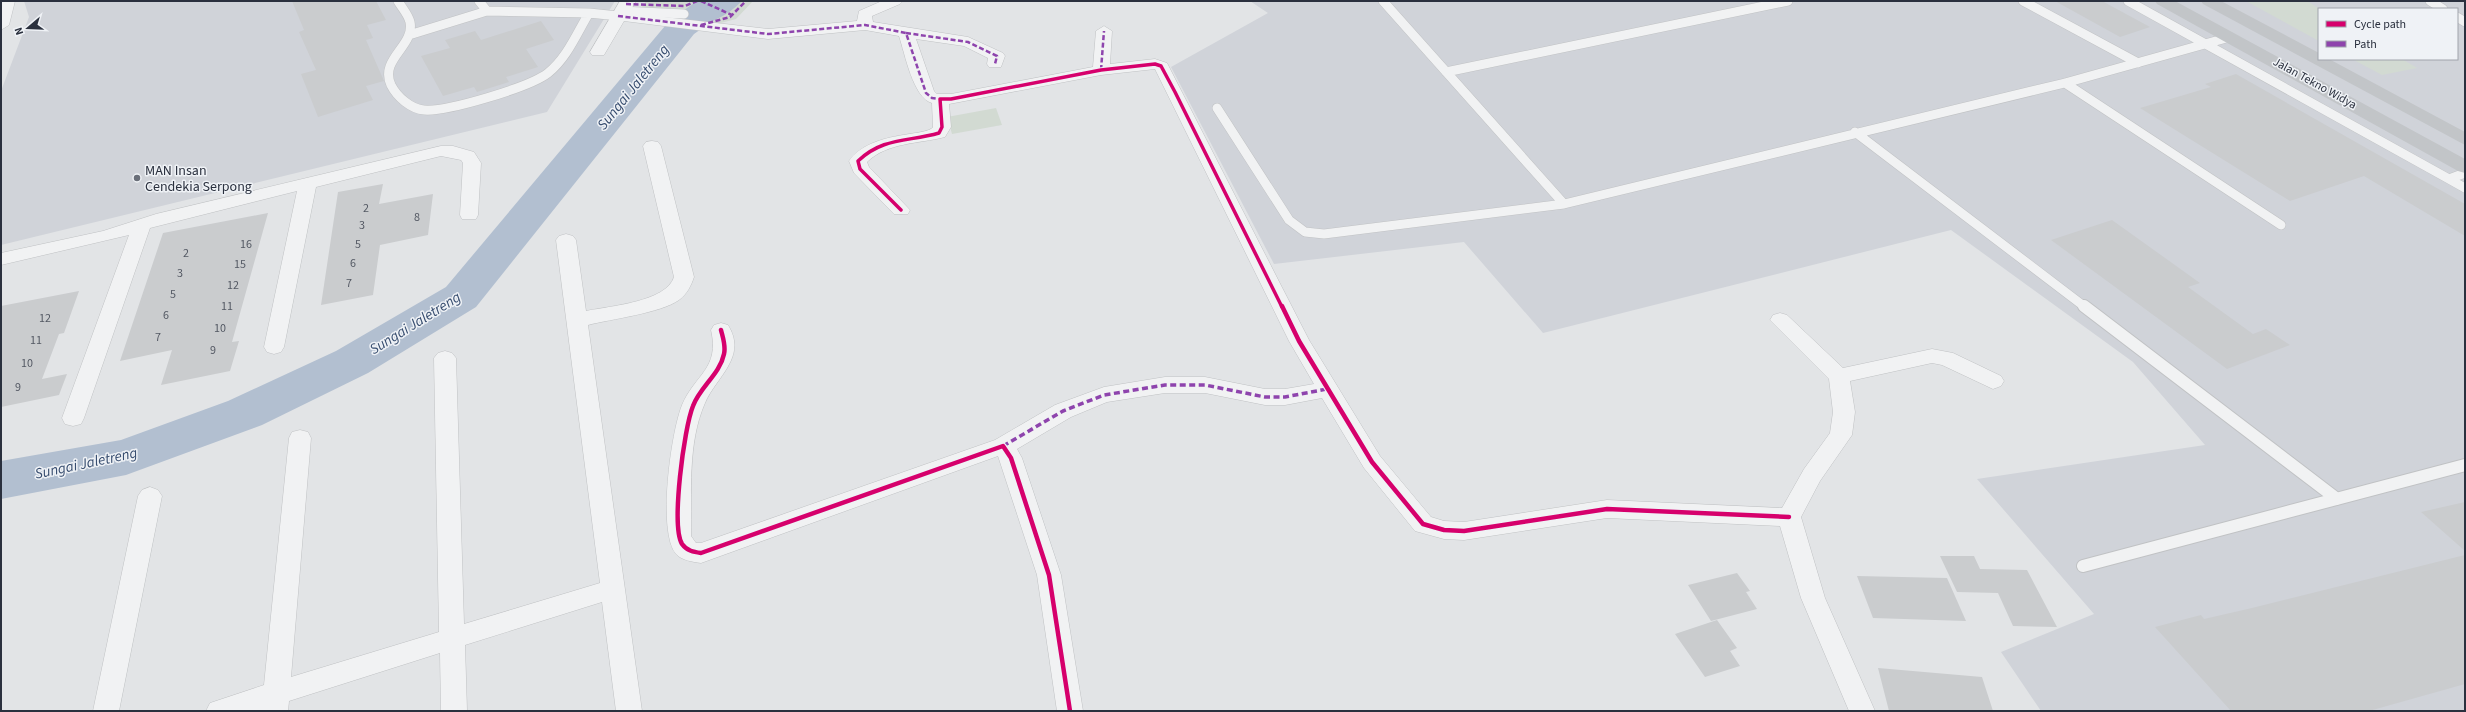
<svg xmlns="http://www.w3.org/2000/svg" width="2466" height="712" viewBox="0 0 2466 712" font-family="'Source Sans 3',sans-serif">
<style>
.built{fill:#d0d3d9;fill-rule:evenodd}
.green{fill:#d2dad2}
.water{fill:#b2bfd0}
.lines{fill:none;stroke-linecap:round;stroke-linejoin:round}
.river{fill:#b2bfd0;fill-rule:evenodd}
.building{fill:#caccce}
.service-far1-casing{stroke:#c0c2c4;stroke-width:10}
.service-casing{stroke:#c0c2c4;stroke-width:14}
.minor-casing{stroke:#c0c2c4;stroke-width:1}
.service-far1{stroke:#f1f2f3;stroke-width:9}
.service{stroke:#f1f2f3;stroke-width:12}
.minor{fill:#f1f2f3;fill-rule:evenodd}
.secondary{fill:#c2c5c8;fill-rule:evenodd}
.quiet-far1{stroke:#8e44ad;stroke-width:2.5;stroke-dasharray:5 2.5;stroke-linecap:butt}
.quiet{stroke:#8e44ad;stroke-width:3.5;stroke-dasharray:6 3.5;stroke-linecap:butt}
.cycleway-far1-casing{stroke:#eff2f6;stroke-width:5.5}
.cycleway-casing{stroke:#eff2f6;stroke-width:7}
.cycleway-far1{stroke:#d6006c;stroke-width:3.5}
.cycleway{stroke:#d6006c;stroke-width:4.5}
.poi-dot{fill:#6a6f79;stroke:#eff2f6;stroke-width:1.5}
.labels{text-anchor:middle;stroke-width:3;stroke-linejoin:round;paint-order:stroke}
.far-street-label{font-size:12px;fill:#2a303e;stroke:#eff2f6}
.number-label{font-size:12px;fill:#535863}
.poi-label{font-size:14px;fill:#2a303e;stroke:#eff2f6;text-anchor:start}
.water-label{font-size:15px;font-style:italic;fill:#374d6f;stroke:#eff2f6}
</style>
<rect width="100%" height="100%" fill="#e2e4e6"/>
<path class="built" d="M24 1H615L547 112 1 245V91L29 17Z
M1250 1H2465V711H2041L2001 652 2094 614 1977 479 2205 445 2133 362 1951 230 1543 333 1464 242 1274 264 1171 67 1268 13ZM2319 9H2457V59H2319Z"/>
<path class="green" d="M646 1H753L736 19 713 25 637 14Z
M2246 1H2307L2320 9 2319 41Z
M2352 59H2402L2417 68 2382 75Z
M996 108 1002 125 952 134 947 117Z"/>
<path class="water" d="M706 1H742C723 20 700 29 673 25Z"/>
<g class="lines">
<path class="river" d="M697 1H735L731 8 694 34 476 307 368 373 262 425 126 475 1 499V461L121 440 228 401 336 351 446 287 670 20Z"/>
</g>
<path class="building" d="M292 1H376L386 20 367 25 373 38 366 40 384 81 366 86 373 100 318 117 301 74 316 70 299 32 304 30Z
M2055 1H2102L2150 27 2120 37Z
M541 21 554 40 526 49 538 67 506 77 509 82 477 92 474 87 443 96 421 56 450 48 445 40 475 31 481 40Z
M2236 74 2465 204V236L2364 176 2290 201 2140 108 2211 87 2205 84Z
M383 184 379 204 433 194 428 235 380 245 373 295 321 305 338 192Z
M268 213 232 342 239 341 230 371 161 385 172 350 120 361 163 233Z
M2112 220 2200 283 2188 287 2253 334 2266 329 2290 345 2227 369 2051 240Z
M79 291 64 333 59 334 42 379 67 374 59 395 1 407V306Z
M2465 502V551L2421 512Z
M2465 555V684L2369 711H2231L2155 627 2201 615 2204 619 2252 608Z
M1940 556H1974L1980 569 2027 570 2057 627 2013 626 1998 593 1957 592Z
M1737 573 1750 591 1746 592 1757 609 1711 621 1688 585Z
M1857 576 1947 578 1966 621 1873 618Z
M1717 620 1737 648 1730 651 1740 666 1705 677 1675 634Z
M1878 668 1982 677 1993 711H1889Z"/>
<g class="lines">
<g class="service-far1-casing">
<path id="service-far1" d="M398 1C402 8 408 14 410 22 415 46 379 59 391 85 397 97 411 109 424 110 447 112 530 87 548 73 567 58 577 33 589 13
M479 1 487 11
M1383 1 1564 204
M2023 1 2138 63
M2128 1 2449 179 2465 173
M2430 1 2443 9
M621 11 684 14
M2457 17 2465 22
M409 35 487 11 589 13 618 16
M1446 72 1788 1
M2065 83 2281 225
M1217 108 1289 220 1305 232 1324 234 1564 204 2065 83 2230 37
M1855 132 2085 307
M2449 179 2465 188"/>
</g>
<g class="service-casing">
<path id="service" d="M2084 306 2337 499
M2083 566 2465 465"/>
</g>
<g class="minor-casing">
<path id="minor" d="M1 1H15L9 25 1 30Z
M620 1H636L629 13 768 29 857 21 859 11 882 1H903L900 4 872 16 873 22 968 37 1003 53 1005 56 1001 67H989L987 64 988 58 964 46 916 39 934 91 937 94H951L1093 67 1096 31 1104 26 1112 31 1110 64 1155 59 1167 63 1309 340 1380 456 1431 517 1444 521 1464 522 1607 500 1782 508 1804 469 1830 433 1833 412 1829 379 1770 320 1773 315 1780 313 1787 315 1843 368 1932 349 1953 353 2001 376 2004 381 2001 386 1993 389 1942 365 1932 363 1850 381 1855 412 1852 435 1820 481 1801 517 1825 598 1875 711H1849L1801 598 1780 526 1607 518 1464 540 1444 539 1415 531 1364 468 1322 398 1285 405H1265L1205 393H1165L1107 402 1071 417 1017 449 1022 458 1061 575 1083 711H1057L1037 575 998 456 701 563C693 562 681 560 676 554 657 532 671 432 682 405 695 374 720 369 711 330L714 325 721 323 728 325C748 357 716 377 705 403 687 444 692 493 691 536L696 543H701L995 440 1055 405 1104 387 1165 377H1205L1265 389H1285L1314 384 1289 341 1155 69 1101 75 949 104 951 127 945 137C918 144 888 142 867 162L869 167 910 210 908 214H894L854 173 849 161C871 130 927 137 933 127L932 103C913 98 905 54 899 36L865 30 768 39 624 21 604 55H592L590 52Z
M652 141 658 142 661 146 694 277C691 286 687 294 679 300 661 313 611 319 588 325L642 711H616L602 602 465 645 467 711H441L440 653 289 701 288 711H206L210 703 264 685 289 438 292 432 300 430 308 432 311 438 291 677 439 632 434 358 438 353 445 351 452 353 456 358 464 624 600 583 556 240 559 236 566 234 573 236 576 240 586 311C610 306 666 302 674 277L643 146 646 142Z
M441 146H453L474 152 481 163 478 215 476 219H462L460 215 463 163 461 160 441 156 316 187 284 347 281 352 274 354 267 352 264 347 297 191 150 228 84 418 81 424 73 426 65 424 62 418 129 235 1 265V253L103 231 156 214Z
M150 487 158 490 162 496 119 711H93L138 496 142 490Z"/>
</g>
<use href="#service-far1" class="service-far1"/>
<use href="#service" class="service"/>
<use href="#minor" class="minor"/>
<path class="secondary" d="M2155 1H2175L2465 159V173L2458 171 2157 4Z
M2201 1H2221L2319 53V59H2329L2465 132V145L2203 4Z"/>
<path class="quiet-far1" d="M701 1 732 15
M626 4 685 6 697 1
M618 16 768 34 865 25 906 33 926 93 932 98 940 99
M701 25 730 17 746 1
M906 33 968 42 997 56 995 64
M1101 70 1104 31"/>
<path class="quiet" d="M1003 446 1063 411 1104 395 1165 385H1205L1265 397H1285L1327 389 1326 387"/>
<g class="cycleway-far1-casing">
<path id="cycleway-far1" d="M901 210 860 169 858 161C883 137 908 142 939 133L942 127 940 99H951L1101 70 1155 64 1161 66 1175 92 1282 307"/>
</g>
<g class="cycleway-casing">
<path id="cycleway" d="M1282 306 1299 341 1372 462 1423 524 1444 530 1464 531 1607 509 1789 517
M721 330C723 338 726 346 724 354 720 374 700 387 693 406 684 428 671 526 682 544 687 551 694 552 701 553L1003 446 1011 458 1049 575 1070 711"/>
</g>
<use href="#cycleway-far1" class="cycleway-far1"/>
<use href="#cycleway" class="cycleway"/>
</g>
<circle class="poi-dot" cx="137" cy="178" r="4"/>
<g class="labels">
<g class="far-street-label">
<text transform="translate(2315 83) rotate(29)" y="4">Jalan Tekno Widya</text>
</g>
<g class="number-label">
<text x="366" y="212">2</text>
<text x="417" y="221">8</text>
<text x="362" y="229">3</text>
<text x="246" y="248">16</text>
<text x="358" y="248">5</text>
<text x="186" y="257">2</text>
<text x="353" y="267">6</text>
<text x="240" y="268">15</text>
<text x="180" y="277">3</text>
<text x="349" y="287">7</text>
<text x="233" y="289">12</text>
<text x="173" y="298">5</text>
<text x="227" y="310">11</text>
<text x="166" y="319">6</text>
<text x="45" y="322">12</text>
<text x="220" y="332">10</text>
<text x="158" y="341">7</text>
<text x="36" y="344">11</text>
<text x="213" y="354">9</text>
<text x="27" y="367">10</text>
<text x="18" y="391">9</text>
</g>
<g class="poi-label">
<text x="145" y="175">MAN Insan<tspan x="145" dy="16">Cendekia Serpong</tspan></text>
</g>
<g class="water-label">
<text transform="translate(633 87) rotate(-51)" y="5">Sungai Jaletreng</text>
<text transform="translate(415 323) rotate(-32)" y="5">Sungai Jaletreng</text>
<text transform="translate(86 463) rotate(-12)" y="5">Sungai Jaletreng</text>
</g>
</g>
<rect width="2466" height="712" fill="none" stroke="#2a303e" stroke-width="4"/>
<rect x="2318" y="8" width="140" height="52" fill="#eff2f6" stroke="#a0a4ac"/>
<rect x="2326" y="21" width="20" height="6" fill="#d6006c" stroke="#a0a4ac"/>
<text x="2354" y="28" font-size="12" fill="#2a303e">Cycle path</text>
<rect x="2326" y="41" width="20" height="6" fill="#8e44ad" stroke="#a0a4ac"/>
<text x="2354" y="48" font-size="12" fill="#2a303e">Path</text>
<g transform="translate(28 28) rotate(251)" stroke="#eff2f6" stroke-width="3" paint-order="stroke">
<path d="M0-3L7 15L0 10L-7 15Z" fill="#2a303e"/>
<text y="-6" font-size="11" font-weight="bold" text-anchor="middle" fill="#2a303e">N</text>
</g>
</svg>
